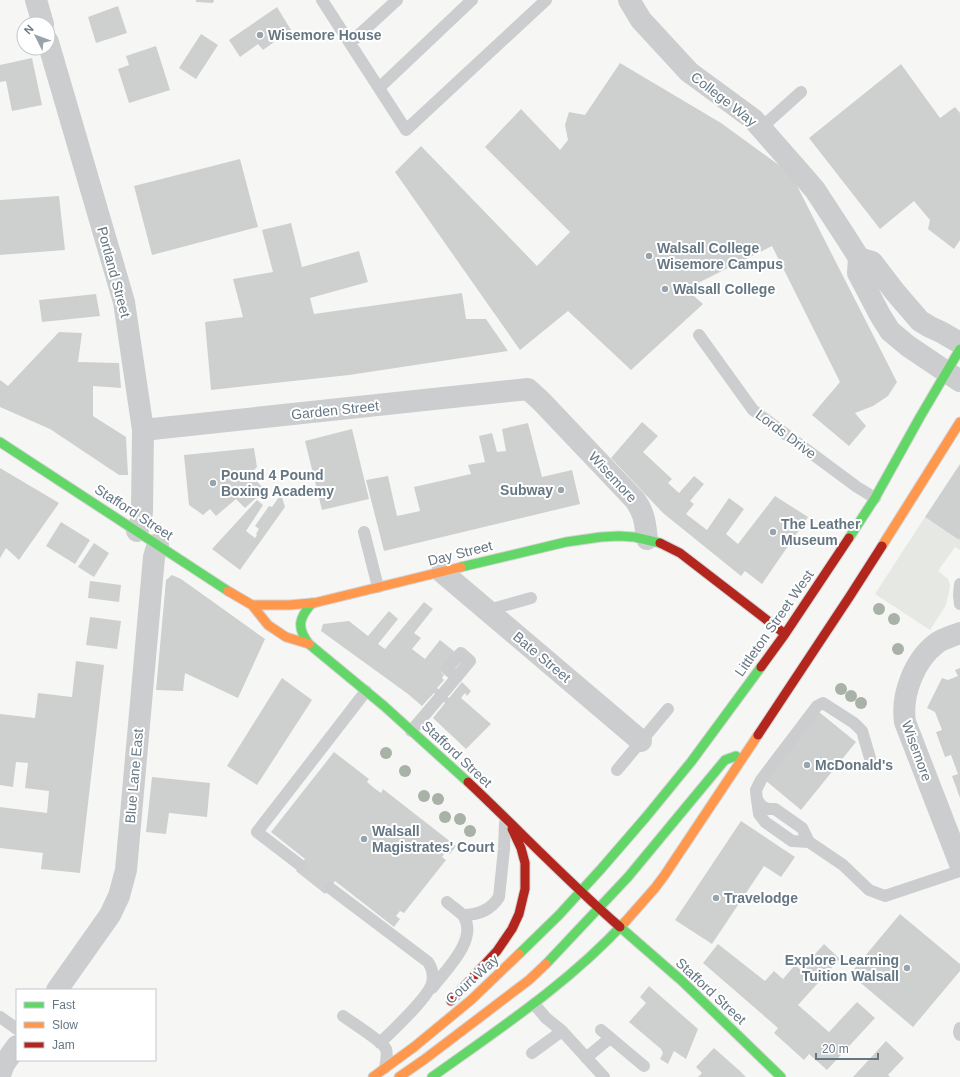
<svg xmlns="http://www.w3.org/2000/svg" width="960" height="1077" viewBox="0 0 960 1077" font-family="Helvetica,sans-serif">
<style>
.green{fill:#e6e9e3}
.building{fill:#ced0d0}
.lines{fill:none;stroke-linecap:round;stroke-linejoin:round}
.fast-casing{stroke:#d3d4d5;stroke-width:11}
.slow-casing{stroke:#d3d4d5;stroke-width:11}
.jam-casing{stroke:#d3d4d5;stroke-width:11}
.lane{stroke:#cccdce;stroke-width:12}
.street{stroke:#cccdce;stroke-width:22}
.fast{stroke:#63d668;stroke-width:9}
.slow{stroke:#ff974d;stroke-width:9}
.jam{stroke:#b3261e;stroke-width:9}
.tree{fill:#a9b2a6}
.poi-dot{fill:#98a3ac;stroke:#fff;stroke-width:1.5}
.labels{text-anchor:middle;stroke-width:4;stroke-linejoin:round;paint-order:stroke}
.poi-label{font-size:14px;font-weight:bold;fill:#667784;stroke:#fff;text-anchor:start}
.street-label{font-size:14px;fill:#667784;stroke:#fff}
</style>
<rect width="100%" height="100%" fill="#f6f6f5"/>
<path class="green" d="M925 517 959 540 960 538V550L955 547 938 571 948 579 950 585 949 592 946 605 930 630 875 594Z"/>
<path class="building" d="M196 0H214L213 3 196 2Z
M118 6 127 33 96 43 88 17Z
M277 7 291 30 263 50 258 44 240 57 229 40Z
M201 34 218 45 196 79 179 68Z
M156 46 170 90 129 103 118 69 129 65 126 56Z
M32 58 42 105 12 111 6 81 0 82V65Z
M620 63 721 123 791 174 897 382 888 396 873 406 855 413 866 426 849 446 812 415 840 382 772 246 686 289 703 304 631 370 568 311 520 350 395 172 421 146 537 266 570 232 485 147 521 109 560 150 568 140 565 125 569 112 585 115Z
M901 64 940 118 955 107 960 113V240L954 249 928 229 930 220 914 201 880 229 809 138Z
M240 159 258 227 152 255 134 186Z
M59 196 65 250 0 255V200Z
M291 223 302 267 359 251 368 282 310 298 314 314 462 293 466 319H486L508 351 349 375 211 390 205 322 243 317 233 279 273 272 262 230Z
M96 294 100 316 42 322 39 300Z
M59 332 82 333 78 362 119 363 121 388 93 386V416L126 437 128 475H119L50 429 0 407V380L8 386Z
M642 422 658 436 643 452 672 479 668 483 679 493 694 476 704 484 690 501 694 504 686 514 707 530 729 498 744 509 726 534 738 544 775 496 808 517 762 584 745 571 741 576 663 513 611 458Z
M528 423 542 477 572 470 580 504 384 551 366 480 388 476 397 516 420 511 414 487 471 474 468 465 485 462 479 436 492 433 497 452 506 451 502 429Z
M352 429 369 499 322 510 305 441Z
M254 448 257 467 250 474 265 490 245 508 236 499 216 516 210 509 203 515 189 505 184 455Z
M960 464V538L959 540 925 517Z
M0 468 59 503 19 560 6 548 0 558Z
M281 494 284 495 282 497 285 507 240 570 212 549 257 500 263 505 246 531 255 538 257 535 256 534 259 529 255 526 269 506 272 507Z
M61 522 90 540 75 564 46 546Z
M94 543 109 553 94 577 78 567Z
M172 575 181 579 265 639 238 698 185 673 183 691 156 690 166 580Z
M90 581 121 585 119 602 88 598Z
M424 602 433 609 414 633 421 638 412 649 425 659 440 640 455 652 449 663 441 672 444 675 442 678 444 680 437 688 449 698 462 682 471 691 467 696 465 693 461 698 491 724 466 749 433 718 445 703 434 693 422 706 408 694 321 631 323 624 349 621 368 636 389 611 398 619 378 644 385 649Z
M90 617 121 621 117 649 86 645Z
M76 661 104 665 80 873 41 869 43 853 0 848V807L47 813 49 791 25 788 28 763 16 762 13 787 0 785V714L35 718 38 693 72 697Z
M960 668V798L952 776 958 774 951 755 945 757 936 732 942 730 935 712 927 708 942 678 948 680 958 676 955 670Z
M282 678 312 700 257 785 227 766Z
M819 712 856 742 801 810 765 780Z
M334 752 369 779 367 782 374 788 381 793 383 789 456 846 450 854 446 851 442 857 446 860 404 913 400 911 396 916 400 919 394 927 335 881 325 894 296 871 305 859 271 832Z
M152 777 210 783 207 817 169 813 166 834 146 832Z
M741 821 795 857 781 877 764 866 712 944 675 920Z
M900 914 960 964V971L913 1027 850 974Z
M718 944 765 981 774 971 783 979 795 965 801 970 824 944 840 959 798 1005 829 1032 857 1002 875 1018 827 1070 809 1054 804 1060 774 1033 778 1028 703 963Z
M649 986 698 1029 686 1059 674 1051 668 1064 660 1059 663 1053 661 1049 629 1022 646 1003 640 997Z
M886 1041 904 1058 888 1075 890 1077H853Z
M714 1048 740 1071 746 1077H698L702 1073 696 1067Z"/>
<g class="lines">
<g class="fast-casing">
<path id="fast" d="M0 442 228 591
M849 538 875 498 920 417 960 349
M461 567 566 542 601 537 619 536 634 537 660 543
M314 603H312C299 618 296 627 309 644L384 706 468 782
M620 927 682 981 781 1077
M519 954 559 915 601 869 646 817 691 762 761 667
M546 964 628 877 725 760 736 756
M432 1077C499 1029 569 983 625 922"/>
</g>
<g class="slow-casing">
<path id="slow" d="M882 546 960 422
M228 591 252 605 268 625 286 637 309 644
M314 603 461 567
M252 605H289L312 603
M625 922 655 888 664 876 758 735
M373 1077 414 1047 471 1000 519 954
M399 1077 425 1059 529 980 546 964"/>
</g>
<g class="jam-casing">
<path id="jam" d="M660 543 680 553 785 634
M761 667 785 634 849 538
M758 735 850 596 882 546
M468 782C519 830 567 881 620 927
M451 1001 497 951 512 929 519 914 525 889V863L521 848 512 829"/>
</g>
<path class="lane" d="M322 0 406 130 546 0
M350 43 397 0
M379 88 472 0
M761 128 801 92
M699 335 753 410 857 487 875 498
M364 532 378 587
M960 584 959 595 960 604
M488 610 531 598
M411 731C431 708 451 684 470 661L461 653 447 669 457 677
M870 758 862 731 854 723 823 703 817 706 761 780 756 790 757 800 762 806 768 809H775L802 828 809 842 843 865 869 890 885 896 960 871
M617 770 668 709
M757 800 759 814 765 822 792 841 809 842
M300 865 257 832 366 691
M330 888 428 962C432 968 434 975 432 983 429 997 392 1031 380 1043
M463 915C478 915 491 910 499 897L504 849 505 823
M432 988C445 971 478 940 464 917 460 911 452 907 447 902
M534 1004 546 1018 562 1031 604 1077
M343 1016C351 1022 382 1041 386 1049 388 1055 386 1061 385 1068
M0 1017 17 1029
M960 1028 959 1032 960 1035
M601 1030 644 1066
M532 1053 562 1031
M586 1058 610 1038"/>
<path class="street" d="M36 0 43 24
M629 0 641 20 689 72 753 119 803 176 815 190 847 239 859 258 858 273 880 315 890 331 908 346 960 381
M48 42 124 302 143 430 142 511 141 521 137 531
M859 258 872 262 895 292 920 321 930 327 941 332 960 343
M143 430 528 389 542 402 635 500C645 514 645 523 647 539
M442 572 641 741
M960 633C953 636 944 638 937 643 914 660 901 695 905 722L960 864
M57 990 110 915 119 896 126 870 154 557 158 544
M0 1075 4 1064 17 1046"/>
<use href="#fast" class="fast"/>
<use href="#slow" class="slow"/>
<use href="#jam" class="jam"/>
</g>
<g class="tree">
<circle cx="879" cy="609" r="6"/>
<circle cx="894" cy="619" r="6"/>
<circle cx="898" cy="649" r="6"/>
<circle cx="841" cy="689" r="6"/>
<circle cx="851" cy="696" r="6"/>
<circle cx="861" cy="703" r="6"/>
<circle cx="386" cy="753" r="6"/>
<circle cx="405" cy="771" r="6"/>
<circle cx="424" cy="796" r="6"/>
<circle cx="438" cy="799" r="6"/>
<circle cx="445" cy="817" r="6"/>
<circle cx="460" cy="819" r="6"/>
<circle cx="470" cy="831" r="6"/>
</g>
<g class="poi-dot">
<circle cx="260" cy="35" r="4"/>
<circle cx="649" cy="256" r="4"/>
<circle cx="665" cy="289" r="4"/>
<circle cx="213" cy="483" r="4"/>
<circle cx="561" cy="490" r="4"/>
<circle cx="773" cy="532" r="4"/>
<circle cx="807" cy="765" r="4"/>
<circle cx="364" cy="839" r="4"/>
<circle cx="716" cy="898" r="4"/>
<circle cx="907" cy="968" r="4"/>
</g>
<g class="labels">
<g class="poi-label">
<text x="268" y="40">Wisemore House</text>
<text x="657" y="253">Walsall College<tspan x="657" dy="16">Wisemore Campus</tspan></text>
<text x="673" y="294">Walsall College</text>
<text x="221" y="480">Pound 4 Pound<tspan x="221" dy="16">Boxing Academy</tspan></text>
<text x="553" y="495" text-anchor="end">Subway</text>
<text x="781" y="529">The Leather<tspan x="781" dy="16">Museum</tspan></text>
<text x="815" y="770">McDonald's</text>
<text x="372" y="836">Walsall<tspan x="372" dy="16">Magistrates' Court</tspan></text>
<text x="724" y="903">Travelodge</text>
<text x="899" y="965" text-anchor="end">Explore Learning<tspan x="899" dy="16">Tuition Walsall</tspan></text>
</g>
<g class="street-label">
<text transform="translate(724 99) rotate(38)" y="5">College Way</text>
<text transform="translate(114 272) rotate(75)" y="5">Portland Street</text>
<text transform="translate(335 410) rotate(-6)" y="5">Garden Street</text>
<text transform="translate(786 434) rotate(37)" y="5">Lords Drive</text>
<text transform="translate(613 477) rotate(47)" y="5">Wisemore</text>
<text transform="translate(134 512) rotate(33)" y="5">Stafford Street</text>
<text transform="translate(460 553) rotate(-14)" y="5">Day Street</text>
<text transform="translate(774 623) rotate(-55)" y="5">Littleton Street West</text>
<text transform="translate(542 657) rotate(40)" y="5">Bate Street</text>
<text transform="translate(917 751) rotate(70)" y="5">Wisemore</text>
<text transform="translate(457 754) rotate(43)" y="5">Stafford Street</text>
<text transform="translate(134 776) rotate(-85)" y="5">Blue Lane East</text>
<text transform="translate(472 979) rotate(-42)" y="5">Court Way</text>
<text transform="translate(711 991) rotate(43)" y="5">Stafford Street</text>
</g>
</g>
<rect x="16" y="989" width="140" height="72" fill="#ffffff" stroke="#c2c9ce"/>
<rect x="24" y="1002" width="20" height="6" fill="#63d668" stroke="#c2c9ce"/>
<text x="52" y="1009" font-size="12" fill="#667784">Fast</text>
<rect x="24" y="1022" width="20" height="6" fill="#ff974d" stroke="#c2c9ce"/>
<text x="52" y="1029" font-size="12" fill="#667784">Slow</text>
<rect x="24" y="1042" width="20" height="6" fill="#b3261e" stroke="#c2c9ce"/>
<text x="52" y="1049" font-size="12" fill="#667784">Jam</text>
<g transform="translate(36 36) rotate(312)"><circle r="19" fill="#ffffff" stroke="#c2c9ce"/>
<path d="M0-3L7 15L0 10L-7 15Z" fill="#98a3ac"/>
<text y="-6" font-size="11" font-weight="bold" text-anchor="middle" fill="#667784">N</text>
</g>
<path d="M816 1053v6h62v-6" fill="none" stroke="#667784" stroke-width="2"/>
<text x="822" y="1053" font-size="12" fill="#667784" stroke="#ffffff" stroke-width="3" paint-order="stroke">20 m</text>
</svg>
